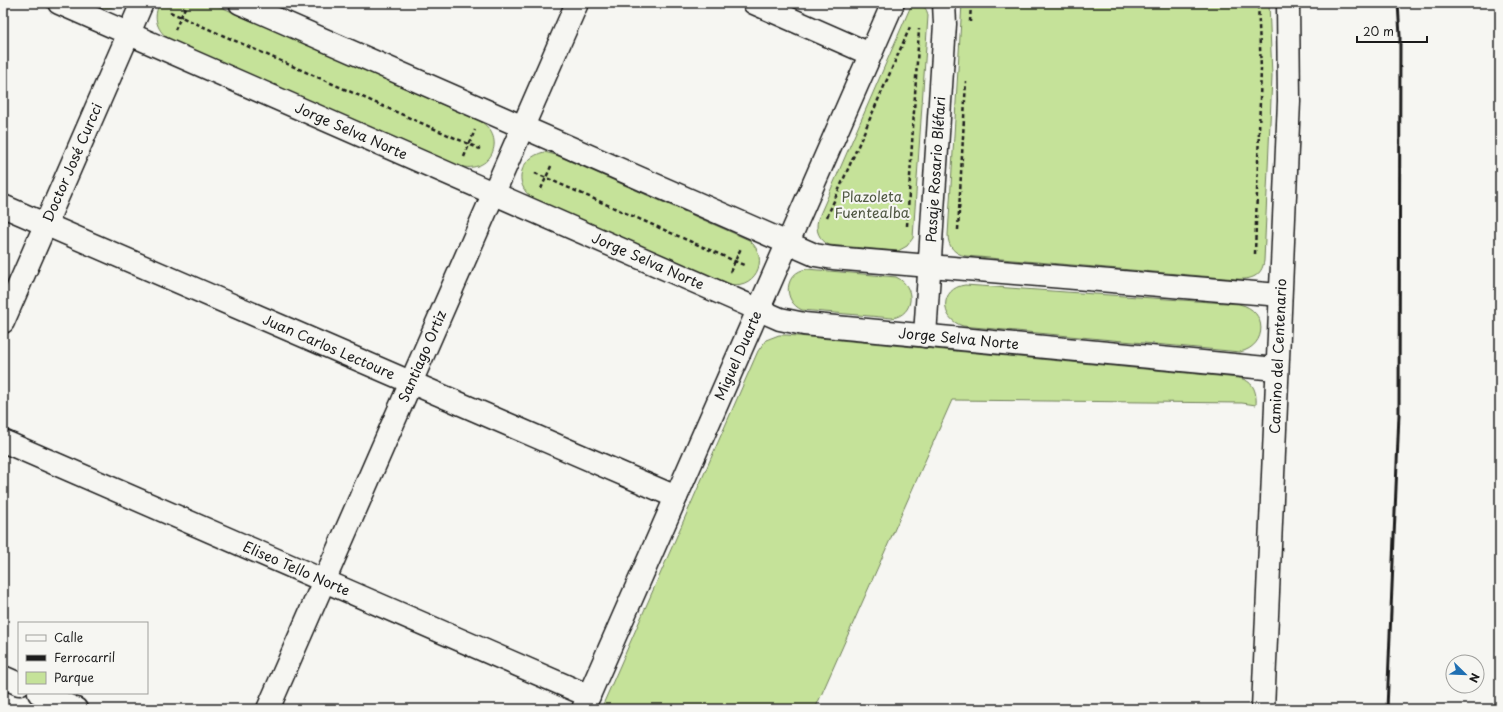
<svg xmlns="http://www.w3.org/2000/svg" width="1503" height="712" viewBox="0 0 1503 712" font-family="'Playpen Sans',sans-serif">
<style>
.green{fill:#c5e299;stroke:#707f5a}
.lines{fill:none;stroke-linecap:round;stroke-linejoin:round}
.street-casing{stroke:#1c1c1c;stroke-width:25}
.path{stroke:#1c1c1c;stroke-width:2.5;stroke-dasharray:4 3;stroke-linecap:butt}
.street{stroke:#f6f6f2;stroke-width:22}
.rail{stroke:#1c1c1c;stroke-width:3}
.labels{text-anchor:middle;stroke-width:4;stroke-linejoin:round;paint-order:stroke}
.street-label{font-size:14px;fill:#1c1c1c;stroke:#f6f6f2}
.park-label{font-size:14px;fill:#4f5742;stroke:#f6f6f2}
</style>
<rect width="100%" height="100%" fill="#f6f6f2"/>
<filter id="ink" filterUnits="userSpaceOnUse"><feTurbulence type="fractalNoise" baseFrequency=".025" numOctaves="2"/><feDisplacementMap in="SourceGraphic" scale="8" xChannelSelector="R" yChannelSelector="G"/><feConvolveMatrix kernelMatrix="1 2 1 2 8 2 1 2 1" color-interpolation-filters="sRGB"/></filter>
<g filter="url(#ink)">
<path class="green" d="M88 3H121C109 11 99 8 88 3Z
M160 3H212L480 121C508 138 491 175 459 166L171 40C157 32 152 17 160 3Z
M962 3H1269L1272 76 1264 261C1262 276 1251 280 1237 279L966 256C954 254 948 246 948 235Z
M915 5C923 4 927 8 928 16L913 238 907 246 898 251 829 245C819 239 815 231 818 219L910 8Z
M544 152 556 155 749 240C772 259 754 293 725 283L533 199C512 183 520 158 544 152Z
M807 269 896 277C916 286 915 315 892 318L802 310C782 301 784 272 807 269Z
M965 285 1239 304C1268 310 1268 346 1240 352L963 326C939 319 940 288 965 285Z
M779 335H787L1238 378C1253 380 1257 391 1256 405L1242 403 952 400 815 709H601L758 351 766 340Z
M1498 336H1500V651H1497Z"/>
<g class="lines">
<g class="street-casing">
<g id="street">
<path id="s1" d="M59 3 780 319 804 324 1276 369"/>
<path d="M240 3 815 255 833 258 1280 295"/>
<path d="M754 3 870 54"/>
<path id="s2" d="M3 206 676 497"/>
<path id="s3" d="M3 322 142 3"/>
<path id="s4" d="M925 336 945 24 944 3"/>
<path id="s5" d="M3 441 589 696"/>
<path d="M3 677 19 684"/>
<path d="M39 693 76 709"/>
<path id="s6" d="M268 709 577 3"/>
<path id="s7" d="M583 709 893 3"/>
<path id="s8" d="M1263 709 1289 101 1288 3"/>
</g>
</g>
<path class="path" d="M170 12 480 149
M970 22 971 3
M175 30 187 3
M464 157 475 130
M535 173 746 266
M541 189 552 164
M827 217 910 27
M907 226 919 29
M958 230 966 81
M1255 254 1261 69 1258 3
M730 272 741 248"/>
<use href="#street" class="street"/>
<path class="rail" d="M1387 709 1399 414 1400 36 1398 3"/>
</g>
</g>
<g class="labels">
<g class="street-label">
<text dy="5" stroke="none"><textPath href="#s1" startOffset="319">Jorge Selva Norte</textPath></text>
<text dy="5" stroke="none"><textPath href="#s3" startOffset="174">Doctor José Curcci</textPath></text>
<text dy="5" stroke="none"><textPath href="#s4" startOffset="167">Pasaje Rosario Bléfari</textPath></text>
<text dy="5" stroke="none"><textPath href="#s1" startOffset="643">Jorge Selva Norte</textPath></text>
<text dy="5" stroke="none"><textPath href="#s1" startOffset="967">Jorge Selva Norte</textPath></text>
<text dy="5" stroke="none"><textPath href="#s2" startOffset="355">Juan Carlos Lectoure</textPath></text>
<text dy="5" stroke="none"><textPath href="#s6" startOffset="385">Santiago Ortiz</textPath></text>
<text dy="5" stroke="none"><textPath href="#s7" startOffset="386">Miguel Duarte</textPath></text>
<text dy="5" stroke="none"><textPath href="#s8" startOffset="353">Camino del Centenario</textPath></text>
<text dy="5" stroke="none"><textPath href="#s5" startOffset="320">Eliseo Tello Norte</textPath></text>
</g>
<g class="park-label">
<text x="872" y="202">Plazoleta<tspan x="872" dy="16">Fuentealba</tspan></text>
</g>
</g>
<rect width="1503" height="712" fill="none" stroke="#f6f6f2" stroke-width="16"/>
<rect x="8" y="8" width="1487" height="696" fill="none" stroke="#1c1c1c" stroke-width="1.5" filter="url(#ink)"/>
<rect x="18" y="622" width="130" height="72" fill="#f6f6f2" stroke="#9f9f9c"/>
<rect x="26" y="635" width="20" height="6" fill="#f6f6f2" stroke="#9f9f9c"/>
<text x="54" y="642" font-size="12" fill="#1c1c1c">Calle</text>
<rect x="26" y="655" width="20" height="6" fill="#1c1c1c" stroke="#9f9f9c"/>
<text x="54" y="662" font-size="12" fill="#1c1c1c">Ferrocarril</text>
<rect x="26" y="672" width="20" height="12" fill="#c5e299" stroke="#9f9f9c"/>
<text x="54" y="682" font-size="12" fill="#1c1c1c">Parque</text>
<g transform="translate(1465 674) rotate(113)"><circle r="19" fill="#f6f6f2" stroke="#9f9f9c"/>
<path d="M0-3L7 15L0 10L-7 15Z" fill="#1f6fb2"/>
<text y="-6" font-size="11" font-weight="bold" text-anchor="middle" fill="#1c1c1c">N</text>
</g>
<path d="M1357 36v6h70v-6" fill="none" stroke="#1c1c1c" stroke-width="2"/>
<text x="1363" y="36" font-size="12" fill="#1c1c1c" stroke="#f6f6f2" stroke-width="3" paint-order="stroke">20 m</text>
</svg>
